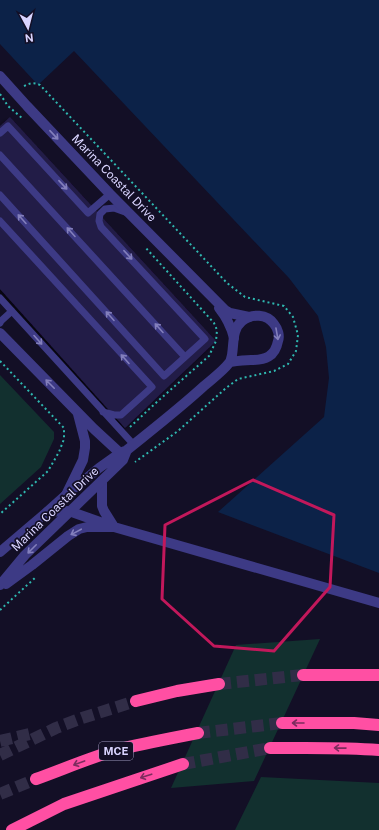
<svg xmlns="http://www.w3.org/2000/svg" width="379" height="830" viewBox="0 0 379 830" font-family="'Public Sans',sans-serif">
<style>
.green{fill:#12302f}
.water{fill:#0c2248}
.building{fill:#241b47;filter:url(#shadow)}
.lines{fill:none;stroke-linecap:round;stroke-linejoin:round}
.motorway-tunnel{stroke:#312d47;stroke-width:12;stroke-dasharray:12 6;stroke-linecap:butt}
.path{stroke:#2fb8b0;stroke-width:2;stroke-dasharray:2 3;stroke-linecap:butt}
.service{stroke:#3d3a85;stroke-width:7}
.minor{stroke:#3d3a85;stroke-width:10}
.tertiary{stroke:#3d3a85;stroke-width:10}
.motorway{stroke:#ff4fa3;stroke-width:12}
.oneway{stroke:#837fbc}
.oneway2{stroke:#7d2c5e}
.marked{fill:none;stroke:#c2185b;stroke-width:3;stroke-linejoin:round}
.labels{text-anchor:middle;stroke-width:3.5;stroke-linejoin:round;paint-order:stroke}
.shield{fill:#130f26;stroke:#9e99be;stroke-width:1}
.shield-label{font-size:11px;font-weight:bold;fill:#d9d4ff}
.street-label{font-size:12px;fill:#d9d4ff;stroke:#130f26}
</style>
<defs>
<filter id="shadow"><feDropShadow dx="-3.5" dy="3.5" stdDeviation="2" flood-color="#0009"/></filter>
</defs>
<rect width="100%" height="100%" fill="#130f26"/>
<path class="green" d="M0 375 54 432V439L41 467 0 504Z
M320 639 254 781 171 788 236 645Z
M261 777 379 783V830H235Z"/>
<path class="water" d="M0 0H379V573L218 512 324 417 329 378 326 347 318 316 289 278 74 51 38 85 0 44Z"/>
<path class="building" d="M10 117 216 341 125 428 0 289V126Z"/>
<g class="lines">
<path class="motorway-tunnel" d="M219 684 303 675
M198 733 282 723
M0 741 34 733
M0 755 56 728 82 718 136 701
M183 764 270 748
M0 794 36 779"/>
<path class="path" d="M24 86C30 83 34 82 40 85L227 283 245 297 284 306 293 317 298 335 296 351 288 364 274 371 238 379 226 388 178 431 135 462
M0 94 8 106 22 118
M0 361 64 428V439L59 452 48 471 0 514
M130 427 159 400 209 356 216 341 217 330 214 323 145 247
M0 610 36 577"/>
<path class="service" d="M0 133 8 126 88 213 110 194
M0 155 185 357
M0 195 164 376 205 339 101 227 99 221 100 214 105 209 114 208 125 212
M0 221 152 387 121 415H114L103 412
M0 298 134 445
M0 323 1 321 12 311"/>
<path class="minor" d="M0 76 27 106 110 194 225 310 230 313 249 317
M219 308C227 318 231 326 234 338
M0 333 94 429 120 453
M102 481V506L104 511 114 527
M66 495 83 460 85 448V441L78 414
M47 512 69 511 114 527 379 603"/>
<path class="tertiary" d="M0 552 47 512 66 495 99 468 120 453 127 450C153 429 180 408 204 386 212 379 223 371 229 363 231 361 231 358 232 355 234 343 232 329 242 321 252 313 267 314 274 324 278 329 280 336 278 341 275 357 265 360 251 360 244 360 237 361 230 362
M6 584 32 565 68 536 79 529 87 527H114
M0 585 25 555 123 460 127 450"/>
<path class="motorway" d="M303 675H379
M136 701 177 691 219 684
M282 723H354L379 725
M270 748C307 748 343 747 379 750
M36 779C64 769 91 757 120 749 146 743 172 738 198 733
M12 830 64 804 183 764"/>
</g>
<defs><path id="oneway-shaft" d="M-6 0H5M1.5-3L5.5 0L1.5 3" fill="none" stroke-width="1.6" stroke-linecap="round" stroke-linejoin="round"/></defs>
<g class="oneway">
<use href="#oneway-shaft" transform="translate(54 135) rotate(47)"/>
<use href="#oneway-shaft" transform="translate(63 185) rotate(47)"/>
<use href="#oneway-shaft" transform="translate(22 219) rotate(-132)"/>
<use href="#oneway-shaft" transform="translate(71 232) rotate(-132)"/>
<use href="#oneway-shaft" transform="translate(128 255) rotate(47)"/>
<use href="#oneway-shaft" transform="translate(110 316) rotate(-132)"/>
<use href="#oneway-shaft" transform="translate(159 328) rotate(-132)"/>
<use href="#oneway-shaft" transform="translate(277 334) rotate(80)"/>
<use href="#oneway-shaft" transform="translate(38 340) rotate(48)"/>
<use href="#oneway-shaft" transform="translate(125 359) rotate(-132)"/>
<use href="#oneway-shaft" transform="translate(50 384) rotate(-135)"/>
<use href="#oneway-shaft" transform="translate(76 532) rotate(152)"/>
<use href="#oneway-shaft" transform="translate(32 549) rotate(135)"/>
</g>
<g class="oneway2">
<use href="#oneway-shaft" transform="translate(298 723) rotate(180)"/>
<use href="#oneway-shaft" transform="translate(340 748) rotate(-179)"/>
<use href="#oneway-shaft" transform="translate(79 763) rotate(160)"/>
<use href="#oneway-shaft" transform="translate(146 776) rotate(162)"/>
</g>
<path class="marked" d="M253 480 334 515 330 587 274 651 214 646 162 599 165 525Z"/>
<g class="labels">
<rect class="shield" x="99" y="742" width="34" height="18" rx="3"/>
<g class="shield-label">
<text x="116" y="755">MCE</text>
</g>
<g class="street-label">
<text transform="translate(114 178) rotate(46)" y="4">Marina Coastal Drive</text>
<text transform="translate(55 509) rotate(-44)" y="4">Marina Coastal Drive</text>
</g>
</g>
<g transform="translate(28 28) rotate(173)" stroke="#130f26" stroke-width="3" paint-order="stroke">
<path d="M0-3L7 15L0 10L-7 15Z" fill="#d9d4ff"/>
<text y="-6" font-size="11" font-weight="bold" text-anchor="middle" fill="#d9d4ff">N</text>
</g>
</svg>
